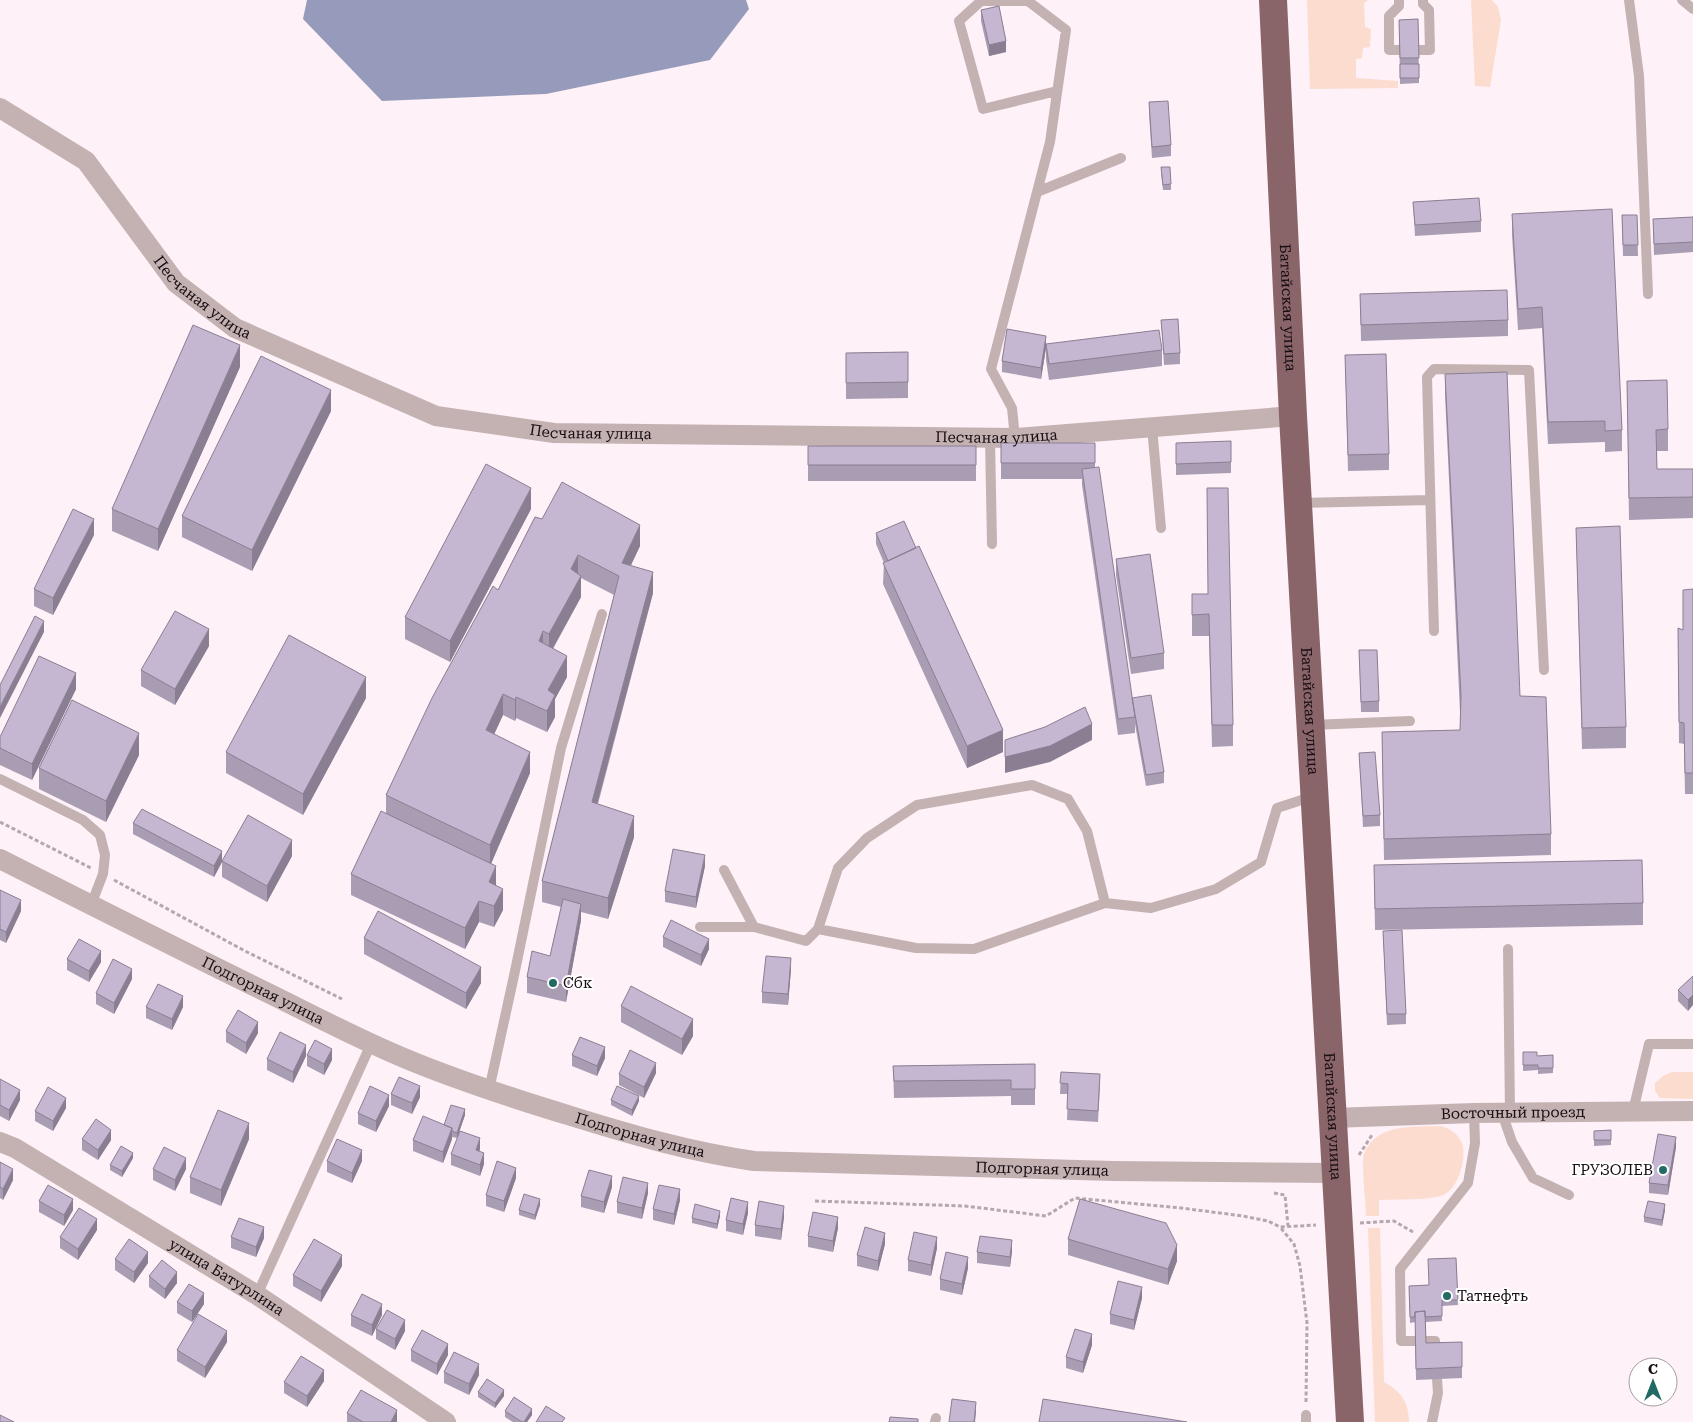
<svg xmlns="http://www.w3.org/2000/svg" width="1693" height="1422" viewBox="0 0 1693 1422" font-family="'Roboto Serif',serif">
<style>
.green{fill:#fbdccf}
.water{fill:#979bbb}
.lines{fill:none;stroke-linecap:round;stroke-linejoin:round}
.path{stroke:#b4a8af;stroke-width:3;stroke-dasharray:4 2.5;stroke-linecap:butt}
.lane{stroke:#c4b2b3;stroke-width:10}
.street{stroke:#c4b2b3;stroke-width:20}
.highway{stroke:#896569;stroke-width:28}
.wall{fill:#a99db4}
.shaded-wall{fill:#8a7f92}
.building{fill:#c5b6d1;stroke:#8a7f92}
.poi-dot{fill:#226b65;stroke:#fff;stroke-width:2}
.labels{text-anchor:middle;stroke-width:4;stroke-linejoin:round;paint-order:stroke}
.street-label{font-size:15px;fill:#170d13;stroke:#fff}
.poi-label{font-size:15px;fill:#170d13;stroke:#fff;text-anchor:start}
</style>
<rect width="100%" height="100%" fill="#fef1f8"/>
<path class="green" d="M1307 0H1368L1364 3 1365 27 1371 29 1370 47 1363 48 1362 58 1356 59V78L1398 81V88L1310 89Z
M1471 0H1492L1498 7 1501 20 1490 87 1475 86Z
M1672 1072H1693V1099L1660 1098 1655 1091V1083L1663 1076Z
M1440 1126C1449 1128 1457 1133 1461 1141 1468 1155 1459 1187 1445 1194 1433 1201 1394 1199 1379 1200V1216H1366C1366 1206 1361 1160 1364 1154 1376 1123 1413 1127 1440 1126Z
M1368 1228H1380L1384 1382C1401 1391 1409 1403 1409 1422H1375Z"/>
<path class="water" d="M307 0H746L749 9 710 60 546 94 382 101 303 19Z"/>
<g class="lines">
<path class="path" d="M0 822 91 868
M114 880 245 951 342 999
M1359 1155 1372 1135
M1274 1193 1285 1195 1288 1226
M815 1201 965 1206 1046 1216 1075 1198 1181 1208 1243 1216 1268 1221 1280 1227
M1360 1223 1394 1221 1413 1232
M1306 1402 1307 1323 1300 1266 1294 1244 1280 1227 1316 1225"/>
<path class="lane" d="M1399 0V6L1389 16V50H1400
M1629 0 1639 76 1648 294
M1682 0 1693 9
M1418 50H1430L1429 10 1423 4V0
M1037 192 1121 158
M1152 427 1161 528
M990 438 992 544
M1015 438 1012 408 991 369 1050 142 1066 30 1028 1H981L959 21 983 109 1057 91
M1299 503 1430 500
M1434 631 1427 377 1434 369 1529 370 1544 670
M1311 725 1410 721
M0 779 83 820 100 835 105 855 103 874 91 905
M724 870 754 927
M700 927H754L806 941 818 929 838 868 867 838 917 805 1032 785 1068 799 1087 831 1105 903 1151 908 1216 889 1261 862 1277 808 1314 796
M818 929 916 948 974 949 1105 903
M1508 949 1510 1113
M489 1090 515 971 561 748 602 614
M1633 1111 1649 1044H1693
M1502 1113 1512 1142 1533 1178 1569 1195
M257 1295 371 1044
M1415 1341H1401L1400 1269 1468 1183 1475 1143 1474 1113
M1426 1341H1435L1436 1353
M935 1422 936 1418
M1306 1422V1415
M1432 1422 1438 1393 1437 1379"/>
<g class="street">
<path id="s1" d="M0 108 86 161 176 283 235 328 436 416 554 433 1015 438 1293 416"/>
<path id="s2" d="M0 859C89 904 178 949 268 993 313 1015 358 1039 404 1058 459 1081 515 1099 571 1116 632 1135 691 1152 754 1161L1114 1171 1336 1173"/>
<path id="s3" d="M1332 1118 1474 1113 1693 1111"/>
<path id="s4" d="M0 1142 15 1148 257 1295 446 1422"/>
</g>
<path class="highway" id="s5" d="M1273 0 1293 416 1350 1422"/>
</g>
<path class="wall" d="M981 10 1006 52 989 56 981 21Z
M1418 19 1419 83 1400 84 1399 20Z
M1149 102 1171 145V156L1152 158 1149 113Z
M1161 173 1171 184V190H1163Z
M1413 202 1481 221V232L1415 236Z
M1512 214 1622 430V451L1605 452V442L1548 444 1542 328 1518 330 1512 235Z
M1622 215H1637L1638 256H1623Z
M1693 217V252L1654 255 1653 219Z
M1360 294 1508 320V336L1361 341Z
M1161 320 1180 353V364L1164 365Z
M1046 344 1162 350V366L1049 380 1046 360V348L1041 379 1002 372V361Z
M908 352V398L846 399V353Z
M1345 355 1389 454V470L1348 471Z
M240 367 158 551 112 531V509Z
M1445 374 1520 696 1551 834V855L1384 860 1382 732 1460 730V712L1445 395Z
M1627 381 1668 429V451H1657V469H1693V518L1629 520Z
M331 411 252 571 182 537V516Z
M1001 443H1095V467L1132 699 1164 772V783L1146 786 1135 724V733L1118 735 1082 485V479H1001Z
M1176 443 1231 462V473L1176 475Z
M808 446H976V481H808Z
M531 509 450 662 405 639V617Z
M535 517 640 546 631 565 653 593 598 804 634 837 608 919 581 912V920L566 1002 527 993V977L550 956 561 907 542 902V881L614 595 581 578V597L553 649 567 677 555 699V717L547 732 516 718 515 721 503 715 494 734 530 773 491 864 496 886 503 910 494 927 479 922 465 949 351 895V874L386 813V795L498 590Z
M1576 528 1626 727V748L1582 749Z
M876 533 1003 752 967 768 883 584 884 563 876 544Z
M94 535 53 615 34 606V589Z
M1116 559 1164 653V669L1131 674 1116 575Z
M1693 589V794H1685L1684 744 1679 743 1678 628 1683 630Z
M1192 594H1207L1233 725V746L1212 747 1209 636H1192Z
M209 646 175 705 141 686V670Z
M1359 650 1379 701V712H1361Z
M76 689 32 780 0 765V737Z
M366 698 303 815 226 773V752Z
M1359 753 1380 815V826L1363 827Z
M139 755 106 822 39 789V768Z
M133 823 222 862 214 877 133 834Z
M292 856 267 902 222 877V861Z
M1374 865 1643 903V925L1375 930Z
M705 866 696 908 665 902V891Z
M0 890 21 911 6 943 0 940Z
M1383 931 1406 1014V1024L1387 1025Z
M663 937 709 949 701 966 663 947Z
M364 938 481 983 466 1009 364 954Z
M67 959 101 962 89 982 67 970Z
M791 969 788 1005 762 1003V992Z
M1693 976 1688 1011 1678 1001V990Z
M132 979 114 1014 96 1004V993Z
M621 1006 693 1036 682 1055 621 1022Z
M146 1007H183L172 1030 146 1018Z
M226 1031 258 1033 246 1054 226 1042Z
M1523 1052 1537 1056 1553 1055V1073L1538 1074V1070L1523 1071Z
M307 1055 332 1060 324 1075 307 1066Z
M572 1055 605 1058 597 1076 572 1066Z
M306 1056 293 1083 267 1070V1059Z
M1035 1064V1105H1011V1096L894 1098 893 1066Z
M1061 1072 1100 1085 1098 1122 1067 1120 1068 1094H1060Z
M656 1073 644 1098 619 1085V1074Z
M0 1079 20 1100 9 1121 0 1116Z
M391 1094 420 1097 412 1114 391 1105Z
M611 1100 639 1101 632 1116 611 1105Z
M389 1106 376 1132 358 1124V1113Z
M66 1108 53 1131 35 1121V1111Z
M465 1115 457 1138 452 1137V1139L443 1163 413 1151V1140Z
M1611 1130V1145L1594 1146V1131Z
M82 1139 111 1140 98 1160 82 1150Z
M249 1139 221 1206 190 1193V1177Z
M1676 1147 1668 1195 1649 1193V1183Z
M480 1149 479 1152 484 1164 480 1176 451 1165V1154Z
M133 1158 122 1177 110 1170V1165Z
M327 1161H362L352 1183 327 1172Z
M0 1162 13 1180 3 1200 0 1198Z
M153 1169H186L175 1191 153 1180Z
M516 1178 504 1212 486 1206V1195Z
M612 1187 604 1213 581 1207V1196Z
M648 1193 642 1219 617 1213V1202Z
M680 1200 674 1225 653 1220V1209Z
M39 1201 73 1210 64 1226 39 1212Z
M540 1205 535 1220 519 1215V1210Z
M1665 1210 1662 1226 1644 1222V1217Z
M748 1213 743 1235 726 1231V1220Z
M720 1216 717 1229 692 1223V1218Z
M784 1217 781 1240 755 1236V1225Z
M838 1228 833 1252 808 1247V1236Z
M97 1230 78 1260 60 1248V1237Z
M231 1237 264 1238 256 1257 231 1248Z
M1068 1239 1177 1261 1168 1285 1068 1255Z
M885 1244 878 1271 857 1266V1255Z
M937 1248 931 1276 908 1271V1260Z
M1012 1251 1010 1267 977 1263V1252Z
M1456 1258 1458 1305 1442 1306V1321L1426 1322V1343L1462 1342V1378L1416 1380 1415 1322 1410 1323 1409 1286 1428 1285Z
M115 1259 148 1263 134 1283 115 1270Z
M342 1266 321 1302 293 1286V1275Z
M968 1268 962 1295 940 1290V1279Z
M149 1276 177 1283 165 1299 149 1287Z
M1142 1298 1134 1330 1110 1324V1314Z
M177 1302 204 1304 192 1322 177 1313Z
M351 1315H382L372 1336 351 1326Z
M376 1329 405 1331 395 1350 376 1339Z
M227 1342 205 1378 177 1361V1350Z
M1092 1345 1083 1373 1066 1368V1357Z
M411 1350 448 1355 437 1375 411 1361Z
M444 1372 479 1375 469 1395 444 1383Z
M324 1381 307 1407 284 1393V1382Z
M478 1392 504 1396 495 1408 478 1397Z
M505 1411 532 1415 527 1422H513L505 1417Z
M347 1413 397 1421V1422H347Z"/>
<path class="shaded-wall" d="M1006 41V52L989 56V45Z
M1046 336V348L1041 379V368Z
M240 345V367L158 551V529Z
M331 390V411L252 571V550Z
M531 488V509L450 662V641Z
M94 519V535L53 615V598Z
M640 525V546L622 584V563Z
M578 555V577L571 569Z
M653 572V593L592 823V802Z
M581 576V597L549 655V634Z
M44 621V632L0 718V707Z
M209 629V646L175 705V689Z
M543 631V652L539 641Z
M567 656V677L555 699V717L547 732V711L548 690Z
M76 673V689L32 780V764Z
M366 677V698L303 815V794Z
M503 694V715L486 752V730Z
M516 697V718L515 721V700Z
M1092 724V740L1050 762 1005 773V757Z
M1003 730V752L967 768V746Z
M139 733V755L106 822V801Z
M530 752V773L490 866V845Z
M634 816V837L608 919V898Z
M292 840V856L267 902V886Z
M222 851V862L214 877V866Z
M705 855V866L696 908V897Z
M496 866V887L489 882Z
M503 889V910L494 927V906Z
M21 900V911L6 943V932Z
M479 901V922L465 949V928Z
M581 904V920L566 1002V986Z
M709 939V949L701 966V955Z
M101 951V962L89 982V971Z
M791 958V969L788 1005V994Z
M481 967V983L466 1009V993Z
M132 969V979L114 1014V1003Z
M1693 995V1005L1688 1011V1000Z
M183 996V1007L172 1030V1019Z
M693 1019V1036L682 1055V1039Z
M258 1022V1033L246 1054V1043Z
M306 1045V1056L293 1083V1072Z
M605 1047V1058L597 1076V1066Z
M332 1049V1060L324 1075V1064Z
M656 1063V1073L644 1098V1087Z
M420 1086V1097L412 1114V1103Z
M20 1090V1100L9 1121V1110Z
M389 1095V1106L376 1132V1121Z
M639 1096V1101L632 1116V1110Z
M66 1098V1108L53 1131V1121Z
M465 1109V1115L457 1138V1133Z
M249 1123V1139L221 1206V1190Z
M452 1128V1139L443 1163V1152Z
M111 1130V1140L98 1160V1150Z
M1676 1137V1147L1668 1195V1185Z
M480 1138V1149L476 1161V1150Z
M362 1150V1161L352 1183V1173Z
M133 1153V1158L122 1177V1171Z
M484 1153V1164L480 1176V1165Z
M186 1158V1169L175 1191V1180Z
M516 1168V1178L504 1212V1201Z
M13 1169V1180L3 1200V1189Z
M612 1176V1187L604 1213V1202Z
M648 1183V1193L642 1219V1208Z
M680 1189V1200L674 1225V1214Z
M73 1199V1210L64 1226V1215Z
M540 1199V1205L535 1220V1215Z
M748 1202V1213L743 1235V1224Z
M1665 1204V1210L1662 1226V1220Z
M784 1206V1217L781 1240V1229Z
M720 1211V1216L717 1229V1224Z
M838 1217V1228L833 1252V1241Z
M97 1219V1230L78 1260V1249Z
M264 1227V1238L256 1257V1247Z
M885 1233V1244L878 1271V1261Z
M937 1237V1248L931 1276V1265Z
M1012 1240V1251L1010 1267V1257Z
M1177 1245V1261L1168 1285V1269Z
M148 1252V1263L134 1283V1272Z
M342 1255V1266L321 1302V1291Z
M968 1257V1268L962 1295V1284Z
M177 1272V1283L165 1299V1289Z
M1142 1287V1298L1134 1330V1320Z
M204 1293V1304L192 1322V1311Z
M382 1304V1315L372 1336V1325Z
M405 1320V1331L395 1350V1339Z
M227 1331V1342L205 1378V1367Z
M1092 1334V1345L1083 1373V1362Z
M448 1344V1355L437 1375V1364Z
M479 1364V1375L469 1395V1384Z
M324 1370V1381L307 1407V1396Z
M504 1390V1396L495 1408V1403Z
M976 1402V1412L975 1422H974Z
M532 1409V1415L527 1422H524Z
M397 1410V1422H391Z"/>
<path class="building" d="M999 6 1006 41 989 45 981 10Z
M1418 19 1419 58H1400L1399 20Z
M1400 64H1419V78H1400Z
M1168 101 1171 145 1152 147 1149 102Z
M1161 167H1170L1171 184 1163 185Z
M1479 198 1481 221 1415 225 1413 202Z
M1612 209 1622 430 1605 431V421L1548 422 1542 307 1518 309 1512 214Z
M1622 215H1637L1638 245H1623Z
M1693 217V242L1654 244 1653 219Z
M1507 290 1508 320 1361 325 1360 294Z
M1178 319 1180 353 1164 354 1161 320Z
M193 325 240 345 158 529 112 509Z
M1007 329 1046 336 1041 368 1002 361Z
M1159 330 1162 350 1049 364 1046 344Z
M908 352V382L846 383V353Z
M1386 354 1389 454 1348 455 1345 355Z
M261 356 331 390 252 550 182 516Z
M1507 372 1520 696 1546 697 1551 834 1384 839 1382 732 1460 730 1461 696 1445 374Z
M1667 380 1668 429 1656 430 1657 469H1693V497L1629 498 1627 381Z
M1231 441V462L1176 464V443Z
M1001 443H1095V463H1001Z
M808 446H976V465H808Z
M486 464 531 488 450 641 405 617Z
M1099 467 1135 717 1118 719 1082 469Z
M562 482 640 525 622 563 653 572 592 802 634 816 608 898 542 881 619 576 578 555 571 569 581 576 549 634 543 631 539 641 567 656 548 690 555 695 547 711 516 697 515 700 503 694 486 730 530 752 490 845 386 795 432 698 493 586 498 590 535 517 542 519Z
M1207 488H1228L1233 725H1212L1209 614 1192 615V594H1208Z
M73 509 94 519 53 598 34 589Z
M904 521 916 548 888 561 876 533Z
M1620 526 1626 727 1582 728 1576 528Z
M919 546 1003 730 967 746 883 563Z
M1150 554 1164 653 1131 658 1116 559Z
M1693 589V773H1685L1684 723 1679 722 1678 628 1683 630V590Z
M175 611 209 629 175 689 141 670Z
M35 616 44 621 0 707V685Z
M289 635 366 677 303 794 226 752Z
M1359 650H1377L1379 701 1361 702Z
M39 656 76 673 32 764 0 748V737Z
M1151 695 1164 772 1146 775 1132 698Z
M72 700 139 733 106 801 39 768Z
M1085 707 1092 724 1050 746 1005 757V740L1045 727Z
M1375 752 1380 815 1363 816 1359 753Z
M142 809 222 851 214 866 133 823Z
M381 811 496 866 489 882 503 889 494 906 479 901 465 928 351 874Z
M248 815 292 840 267 886 222 861Z
M673 849 705 855 696 897 665 891Z
M1642 860 1643 903 1375 909 1374 865Z
M0 890 21 900 6 932 0 929Z
M563 899 581 904 566 986 527 977 532 951 550 956Z
M378 911 481 967 466 993 364 938Z
M671 920 709 939 701 955 663 937Z
M1402 930 1406 1014H1387L1383 931Z
M79 939 101 951 89 971 67 959Z
M766 956 791 958 788 994 762 992Z
M113 959 132 969 114 1003 96 993Z
M1693 976V995L1688 1000 1678 990Z
M158 984 183 996 172 1019 146 1007Z
M631 986 693 1019 682 1039 621 1006Z
M238 1010 258 1022 246 1043 226 1031Z
M280 1032 306 1045 293 1072 267 1059Z
M580 1037 605 1047 597 1066 572 1055Z
M315 1040 332 1049 324 1064 307 1055Z
M630 1050 656 1063 644 1087 619 1074Z
M1523 1052H1537V1056L1553 1055V1068H1538V1065H1523Z
M1035 1064V1089H1011V1080L894 1081 893 1066Z
M1061 1072 1100 1074 1098 1111 1067 1109 1068 1084 1060 1083Z
M399 1077 420 1086 412 1103 391 1094Z
M0 1079 20 1090 9 1110 0 1105Z
M370 1086 389 1095 376 1121 358 1113Z
M617 1086 639 1096 632 1110 611 1100Z
M48 1087 66 1098 53 1121 35 1111Z
M451 1105 465 1109 457 1133 452 1131V1128L444 1125Z
M218 1110 249 1123 221 1190 190 1177Z
M423 1116 452 1128 443 1152 413 1140Z
M96 1119 111 1130 98 1150 82 1139Z
M1611 1130V1140H1594V1131Z
M460 1131 480 1138 476 1150 484 1153 480 1165 451 1154Z
M1658 1134 1676 1137 1668 1185 1649 1183Z
M337 1139 362 1150 352 1173 327 1161Z
M121 1146 133 1153 122 1171 110 1165Z
M164 1147 186 1158 175 1180 153 1169Z
M497 1161 516 1168 504 1201 486 1195Z
M0 1162 13 1169 3 1189 0 1187Z
M589 1170 612 1176 604 1202 581 1196Z
M623 1177 648 1183 642 1208 617 1202Z
M48 1185 73 1199 64 1215 39 1201Z
M659 1185 680 1189 674 1214 653 1209Z
M524 1194 540 1199 535 1215 519 1210Z
M731 1198 748 1202 743 1224 726 1220Z
M1080 1199 1166 1223 1177 1245 1168 1269 1068 1239Z
M759 1201 784 1206 781 1229 755 1225Z
M1648 1201 1665 1204 1662 1220 1644 1217Z
M695 1204 720 1211 717 1224 692 1218Z
M79 1208 97 1219 78 1249 60 1237Z
M813 1212 838 1217 833 1241 808 1236Z
M239 1218 264 1227 256 1247 231 1237Z
M865 1227 885 1233 878 1261 857 1255Z
M914 1232 937 1237 931 1265 908 1260Z
M980 1236 1012 1240 1010 1257 977 1252Z
M129 1239 148 1252 134 1272 115 1259Z
M314 1239 342 1255 321 1291 293 1275Z
M946 1252 968 1257 962 1284 940 1279Z
M1456 1258 1458 1300H1442V1316L1425 1317V1311L1415 1312V1317H1410L1409 1286 1429 1285 1428 1259Z
M162 1260 177 1272 165 1289 149 1276Z
M1118 1281 1142 1287 1134 1320 1110 1314Z
M189 1284 204 1293 192 1311 177 1302Z
M362 1294 382 1304 372 1325 351 1315Z
M387 1310 405 1320 395 1339 376 1329Z
M1425 1311 1426 1343 1462 1342V1367L1416 1369 1415 1312Z
M198 1314 227 1331 205 1367 177 1350Z
M1075 1329 1092 1334 1083 1362 1066 1357Z
M422 1330 448 1344 437 1364 411 1350Z
M454 1352 479 1364 469 1384 444 1372Z
M301 1356 324 1370 307 1396 284 1382Z
M487 1379 504 1390 495 1403 478 1392Z
M361 1390 397 1410 391 1422H363L347 1413Z
M514 1397 532 1409 524 1422H522L505 1411Z
M952 1399 976 1402 974 1422H949Z
M1043 1399 1187 1422H1039Z
M546 1406 565 1418 562 1422H536Z
M0 1415 14 1422H0Z
M890 1417 918 1419V1422H889Z"/>
<g class="poi-dot">
<circle cx="553" cy="983" r="5"/>
<circle cx="1663" cy="1170" r="5"/>
<circle cx="1447" cy="1296" r="5"/>
</g>
<g class="labels">
<g class="street-label">
<text dy="5" stroke="none"><textPath href="#s1" startOffset="282">Песчаная улица</textPath></text>
<text dy="5" stroke="none"><textPath href="#s5" startOffset="308">Батайская улица</textPath></text>
<text dy="5" stroke="none"><textPath href="#s1" startOffset="702">Песчаная улица</textPath></text>
<text dy="5" stroke="none"><textPath href="#s1" startOffset="1108">Песчаная улица</textPath></text>
<text dy="5" stroke="none"><textPath href="#s5" startOffset="712">Батайская улица</textPath></text>
<text dy="5" stroke="none"><textPath href="#s2" startOffset="294">Подгорная улица</textPath></text>
<text dy="5" stroke="none"><textPath href="#s3" startOffset="181">Восточный проезд</textPath></text>
<text dy="5" stroke="none"><textPath href="#s5" startOffset="1118">Батайская улица</textPath></text>
<text dy="5" stroke="none"><textPath href="#s2" startOffset="699">Подгорная улица</textPath></text>
<text dy="5" stroke="none"><textPath href="#s2" startOffset="1104">Подгорная улица</textPath></text>
<text dy="5" stroke="none"><textPath href="#s4" startOffset="264">улица Батурлина</textPath></text>
</g>
<g class="poi-label">
<text x="563" y="988">Сбк</text>
<text x="1653" y="1175" text-anchor="end">ГРУЗОЛЕВ</text>
<text x="1457" y="1301">Татнефть</text>
</g>
</g>
<g transform="translate(1653 1382)"><circle r="24" fill="#ffffff" stroke="#a29ea1"/>
<path d="M0-4L9 19L0 12L-9 19Z" fill="#226b65"/>
<text y="-8" font-size="14" font-weight="bold" text-anchor="middle" fill="#170d13">С</text>
</g>
</svg>
